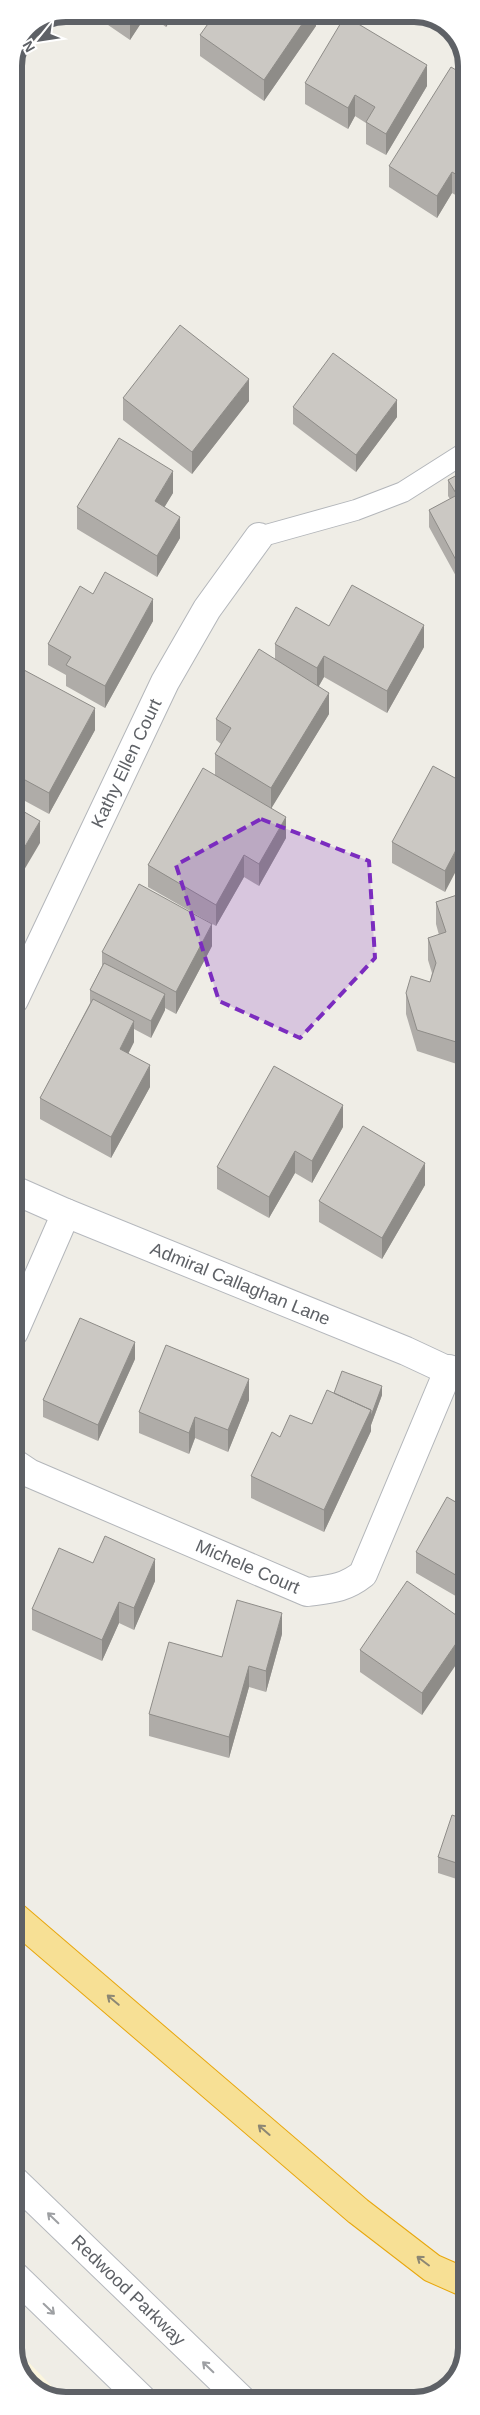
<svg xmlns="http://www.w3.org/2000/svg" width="480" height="2415" viewBox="0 0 480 2415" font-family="Helvetica,sans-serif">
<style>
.commercial{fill:#fcf6de}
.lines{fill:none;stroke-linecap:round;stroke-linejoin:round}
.lane-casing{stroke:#b3b6ba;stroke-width:22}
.street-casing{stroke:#b3b6ba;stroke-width:30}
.secondary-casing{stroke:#b5b8bd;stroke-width:30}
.highway-casing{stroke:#e8a70d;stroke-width:30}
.lane{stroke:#fff;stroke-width:20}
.street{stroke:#fff;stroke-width:28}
.secondary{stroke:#fff;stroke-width:28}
.highway{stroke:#f7e095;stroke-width:28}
.wall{fill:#afaca8}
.shaded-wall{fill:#8e8c88}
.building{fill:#cbc8c3;stroke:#8e8c88}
.oneway{stroke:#8c8774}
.oneway2{stroke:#9ea0a3}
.marked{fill:#7b2cbf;fill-opacity:0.2;stroke:#7b2cbf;stroke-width:4;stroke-dasharray:10 6;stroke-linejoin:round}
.labels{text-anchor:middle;stroke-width:5;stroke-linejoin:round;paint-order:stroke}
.street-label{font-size:18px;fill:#5e6166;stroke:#fff}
.rim{fill:none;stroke:#5e6166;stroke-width:6}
</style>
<rect width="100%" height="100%" fill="#efede6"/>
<path class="commercial" d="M14 2347 66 2401H59L29 2386 14 2356Z"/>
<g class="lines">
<g class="lane-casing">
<path id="lane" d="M259 537 356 510 403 492 466 452"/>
</g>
<g class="street-casing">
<g id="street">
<path id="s1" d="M14 1000 165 682 207 609 259 537"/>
<path d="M14 1332 66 1213"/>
<path id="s2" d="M14 1463 29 1473 307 1592C330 1589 344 1589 363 1574L449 1369"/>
</g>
</g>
<g class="secondary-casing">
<g id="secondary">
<path id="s3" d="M14 1190 66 1213 406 1351 466 1379"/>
<path id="s4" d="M14 2180 243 2401"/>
<path d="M14 2275 144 2401"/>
</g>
</g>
<g class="highway-casing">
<path id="highway" d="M14 1916 358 2211 432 2268 466 2283"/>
</g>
<use href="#lane" class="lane"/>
<use href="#street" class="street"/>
<use href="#secondary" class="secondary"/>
<use href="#highway" class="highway"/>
</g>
<path class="wall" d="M92 14H147L130 40Z
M148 14H175L166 27Z
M316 14V26L264 101 200 56V35Z
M466 76V201L452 193 437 218 389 187V166Z
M305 83 427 86 386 155 366 144V123L355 116 348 129 305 104Z
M123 398 249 401 192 474 123 420Z
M293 407 397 417 356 472 293 424Z
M466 470V574L457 578 429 527V510L450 499 448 496V480Z
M173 493 164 507 180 538 157 577 77 529V507Z
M93 594 153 621 105 708 66 686V675L48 665V644Z
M329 626 424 647 387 713 324 677 319 686 329 714 271 808 286 838 259 886 244 877 216 926 148 887V865L215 775V754L221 744 216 740V719L275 659V644Z
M14 690 95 730 49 814 14 795Z
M466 784 445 892 392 863V842Z
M466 892V1067L417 1051 406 1014V993L430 982 432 973 428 960V938L439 935 436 924V902Z
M212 946 176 1014 165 1008V1010L151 1038 134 1029V1042L128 1054 150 1087 111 1158 40 1119V1098L90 1003V990L102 966V952Z
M343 1127 312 1183 295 1173 269 1218 217 1189V1167Z
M425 1185 382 1259 319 1222V1201Z
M135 1359 98 1441 43 1417V1400Z
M334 1393 382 1395 371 1425V1431L324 1532 251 1498V1476L280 1437 312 1424Z
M249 1400 228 1452 195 1438 189 1454 139 1433V1412Z
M466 1508V1602L416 1573V1552Z
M93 1563 155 1581 134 1630 119 1623 102 1661 32 1630V1609Z
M466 1622 422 1715 360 1672V1650Z
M282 1634 266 1692 249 1687 229 1758 149 1736V1714L222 1657Z
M466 1820V1882L438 1873V1857Z"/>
<path class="shaded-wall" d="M133 14H147L130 40V18Z
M166 14H175L166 27Z
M309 14H316V26L264 101V80Z
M427 65V86L386 155V134Z
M355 95V116L348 129V108Z
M452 172V193L437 218V196Z
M249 379V401L192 474V452Z
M397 400V417L356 472V455Z
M173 471V493L155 523V501Z
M180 517V538L157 577V556Z
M466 557V574L457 578V562Z
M153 599V621L105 708V686Z
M424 625V647L387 713V691Z
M324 656V677L317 689V668Z
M329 693V714L271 809V788Z
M95 708V730L49 814V793Z
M286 817V838L259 886V864Z
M40 821V843L14 887V865Z
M466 831V852L445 892V871Z
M244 855V877L216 926V905Z
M212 924V946L176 1014V992Z
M165 994V1010L151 1038V1021Z
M134 1021V1042L120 1070V1049Z
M150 1065V1087L111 1158V1137Z
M343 1105V1127L312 1183V1161Z
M295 1151V1173L269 1218V1197Z
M425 1163V1185L382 1259V1238Z
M135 1342V1359L98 1441V1425Z
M249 1379V1400L228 1452V1430Z
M382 1386V1395L371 1425V1431L324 1532V1510Z
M195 1417V1438L189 1454V1433Z
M155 1559V1581L134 1630V1608Z
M119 1602V1623L102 1661V1640Z
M282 1613V1634L266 1692V1671Z
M466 1629V1650L422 1715V1693Z
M249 1666V1687L229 1758V1737Z"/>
<path class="building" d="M123 14H133L130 18Z
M215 14H309L264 80 200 35Z
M345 16 427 65 386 134 366 122 375 107 355 95 348 108 305 83Z
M451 67 466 76V180L452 172 437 196 389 166Z
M180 325 249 379 192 452 123 398Z
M333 353 397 400 356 455 293 407Z
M119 438 173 471 155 501 180 517 157 556 77 507Z
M466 470V557L457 562 429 510 457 495 448 480Z
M105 572 153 599 105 686 66 665 71 657 48 644 80 586 93 594Z
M352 585 424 625 387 691 324 656 317 668 275 644 296 607 329 626Z
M259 649 329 693 271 788 215 754 231 728 216 719Z
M24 670 95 708 49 793 14 774V719L22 704 14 699V690Z
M433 766 466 784V831L445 871 392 842Z
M203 768 286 817 259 864 244 855 216 905 148 865Z
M14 806 40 821 14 865Z
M139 884 212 924 176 992 102 952Z
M466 892V1045L417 1030 406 993 411 976 430 982 436 963 428 938 446 932 436 902Z
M104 963 165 994 151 1021 90 990Z
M93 999 134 1021 120 1049 150 1065 111 1137 40 1098Z
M274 1066 343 1105 312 1161 295 1151 269 1197 217 1167Z
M363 1126 425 1163 382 1238 319 1201Z
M80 1318 135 1342 98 1425 43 1400Z
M166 1345 249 1379 228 1430 195 1417 189 1433 139 1412Z
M342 1371 382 1386 371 1416V1410L334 1393Z
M327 1390 371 1410 324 1510 251 1476 272 1432 280 1437 290 1415 312 1424Z
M447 1497 466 1508V1581L416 1552Z
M105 1536 155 1559 134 1608 119 1602 102 1640 32 1609 59 1548 93 1563Z
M407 1581 466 1622V1629L422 1693 360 1650Z
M237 1600 282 1613 266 1671 249 1666 229 1737 149 1714 169 1642 222 1657Z
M452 1815 466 1820V1866L438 1857Z"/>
<defs><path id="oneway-shaft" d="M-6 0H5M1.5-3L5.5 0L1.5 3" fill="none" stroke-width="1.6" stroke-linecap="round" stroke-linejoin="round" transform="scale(1.25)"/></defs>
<g class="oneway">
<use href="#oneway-shaft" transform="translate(113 2000) rotate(-140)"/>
<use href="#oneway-shaft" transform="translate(264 2130) rotate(-139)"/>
<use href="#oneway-shaft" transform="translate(423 2261) rotate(-143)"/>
</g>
<g class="oneway2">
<use href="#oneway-shaft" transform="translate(53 2218) rotate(-136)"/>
<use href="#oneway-shaft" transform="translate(49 2309) rotate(44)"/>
<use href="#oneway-shaft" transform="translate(208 2367) rotate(-136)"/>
</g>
<path class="marked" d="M261 819 369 861 375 958 300 1038 219 1001 176 865Z"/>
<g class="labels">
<g class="street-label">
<text dy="6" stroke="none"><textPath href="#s1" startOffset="262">Kathy Ellen Court</textPath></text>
<text dy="6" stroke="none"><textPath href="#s3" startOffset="245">Admiral Callaghan Lane</textPath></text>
<text dy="6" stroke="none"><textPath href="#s2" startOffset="256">Michele Court</textPath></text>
<text dy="6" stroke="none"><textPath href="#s4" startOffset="159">Redwood Parkway</textPath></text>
</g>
</g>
<path d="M0 0H480V2415H0ZM66 22H414A44 44 0 0 1 458 66V2348A44 44 0 0 1 414 2392H66A44 44 0 0 1 22 2348V66A44 44 0 0 1 66 22Z" fill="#fff" fill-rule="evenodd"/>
<path class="rim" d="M66 22H414A44 44 0 0 1 458 66V2348A44 44 0 0 1 414 2392H66A44 44 0 0 1 22 2348V66A44 44 0 0 1 66 22Z"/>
<g transform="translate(40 40) rotate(240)" stroke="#ffffff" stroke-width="4" paint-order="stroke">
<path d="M0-4L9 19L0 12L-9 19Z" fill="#5e6166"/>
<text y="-8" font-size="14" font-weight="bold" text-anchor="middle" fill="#5e6166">N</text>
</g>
</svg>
